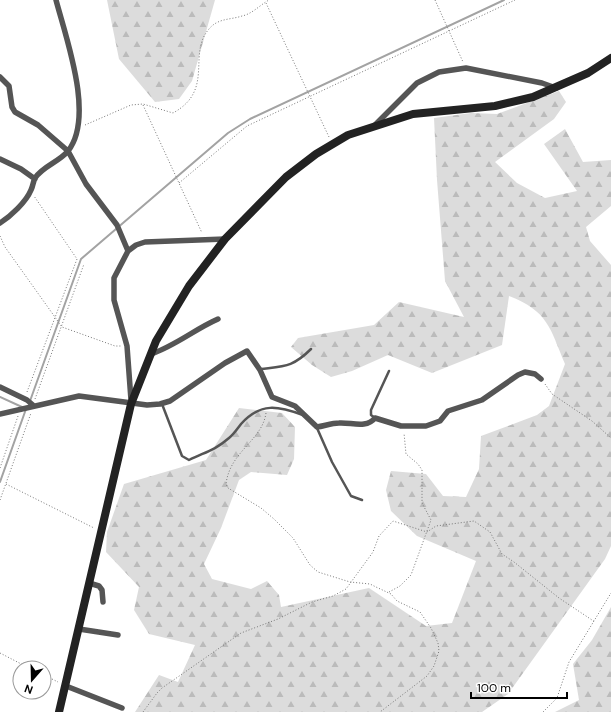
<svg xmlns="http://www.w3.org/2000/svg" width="611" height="712" viewBox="0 0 611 712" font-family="'DM Sans',sans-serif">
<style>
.forest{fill:url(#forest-firs)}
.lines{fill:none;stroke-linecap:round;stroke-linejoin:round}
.stream{stroke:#a3a3a3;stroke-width:2}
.path{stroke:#777;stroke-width:1;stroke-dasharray:1 2;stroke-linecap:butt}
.lane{stroke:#555;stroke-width:2.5}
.street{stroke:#555;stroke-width:5.5}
.secondary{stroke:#222;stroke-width:8}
</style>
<defs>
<pattern id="forest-firs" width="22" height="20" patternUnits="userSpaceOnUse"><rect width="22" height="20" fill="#dcdcdc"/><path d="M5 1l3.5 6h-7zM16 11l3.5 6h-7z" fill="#bbb"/></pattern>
</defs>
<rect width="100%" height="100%" fill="#fff"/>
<path class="forest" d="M107 0H215L192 81 179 99 155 102 119 59Z
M559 91 566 102 554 119 495 162 517 183 545 198 577 191 544 144 565 129 583 162 611 160V206L586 227 590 241 611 265V546L605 559 508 694 482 712H135L159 675 178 682 195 645 149 634 134 610 139 587 106 552 107 532 124 484 206 460 239 408 282 413 295 427 294 459 287 475 251 472 239 480 221 528 204 564 212 579 251 589 267 581 279 595 281 607 369 588 426 626 452 623 476 561 417 536 391 511 386 490 391 471 426 474 443 496 466 497 479 469 481 436 537 415 549 406 565 364C550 328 548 311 509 296L502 345 432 373 388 355 352 371 331 377 312 365 291 347 298 338 374 325 399 302 464 317 445 281 437 180 434 118 471 113 497 114Z
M611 607V712H555L579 700 573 664 592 640Z"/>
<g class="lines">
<path class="stream" d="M0 397 22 407
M30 401 81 259 228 133 250 119 504 0
M0 482 26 409"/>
<path class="path" d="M435 0 463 62
M266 3 329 137
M143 105 202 233
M85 125 131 105 143 104 173 113C215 90 187 54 209 29 218 18 230 20 242 16 252 14 260 5 269 0
M179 183 247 126 515 0
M0 236 5 247 62 327 115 346H121
M545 384 552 394 592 421 611 438
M27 392 77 259 34 196
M35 399 84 264
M266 413C262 441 230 451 226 484L228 488 261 508 274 519 293 538 310 565 318 572 350 582 370 584 376 587 391 594 397 601 420 612 431 628 438 643 439 651 434 666 427 676 380 712
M0 468 18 416
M6 484 94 528
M0 500 31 413
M389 592 400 586 411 575 431 520 422 503V470L418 464 406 454 404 433
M0 653 29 668
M44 675 58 682
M143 712 157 693 162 688 241 633 278 619 312 602 333 596 346 589 373 552 379 536 393 521 427 532 436 526 474 521 490 532 502 554 514 562 559 598 595 622
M543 712 557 698 569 662 611 593"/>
<path class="lane" d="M261 369C285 366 293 367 311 349
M162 404 182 456 189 460C205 452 214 451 229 438 234 434 237 429 241 424 261 402 278 406 303 415
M375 418 371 415V410L389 371
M317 428 332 462 351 496 362 500"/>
<path class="street" d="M0 77 9 86 12 107 15 112 38 125 68 151 86 184 117 225 128 251
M374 126 417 83 439 72 466 68 542 83 556 88
M0 159 21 169 35 179
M0 223C11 216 26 202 31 190 33 186 33 182 35 178 43 166 59 162 68 151 95 117 66 38 56 0
M151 354C175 346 195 329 218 319
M0 387 27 400 34 406
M131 400 127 346 114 300V278L128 251 136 245 145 242 225 239
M0 414 79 396 147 405 160 404 170 401 225 363 247 351 260 370 272 397 295 406 317 427C324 426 332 423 339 423 351 422 366 429 375 418L401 426H426L440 421 448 411 482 400 518 375 525 372 535 374 541 379
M89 583 99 586 102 590 103 602
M79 629 118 635
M66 686 122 708"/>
<path class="secondary" d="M59 712 131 404 156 341 189 286 225 239 286 177 316 154 348 135 413 114 495 106 533 97 588 73 611 58"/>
</g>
<g transform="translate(32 680) rotate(200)"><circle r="19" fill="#ffffff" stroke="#999999"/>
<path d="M0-3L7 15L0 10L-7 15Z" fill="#000000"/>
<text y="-6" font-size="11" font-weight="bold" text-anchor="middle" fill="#000000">N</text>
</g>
<path d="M471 692v6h96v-6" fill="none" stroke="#000000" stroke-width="2"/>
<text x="477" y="692" font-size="12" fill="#000000" stroke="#ffffff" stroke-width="3" paint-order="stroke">100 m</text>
</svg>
